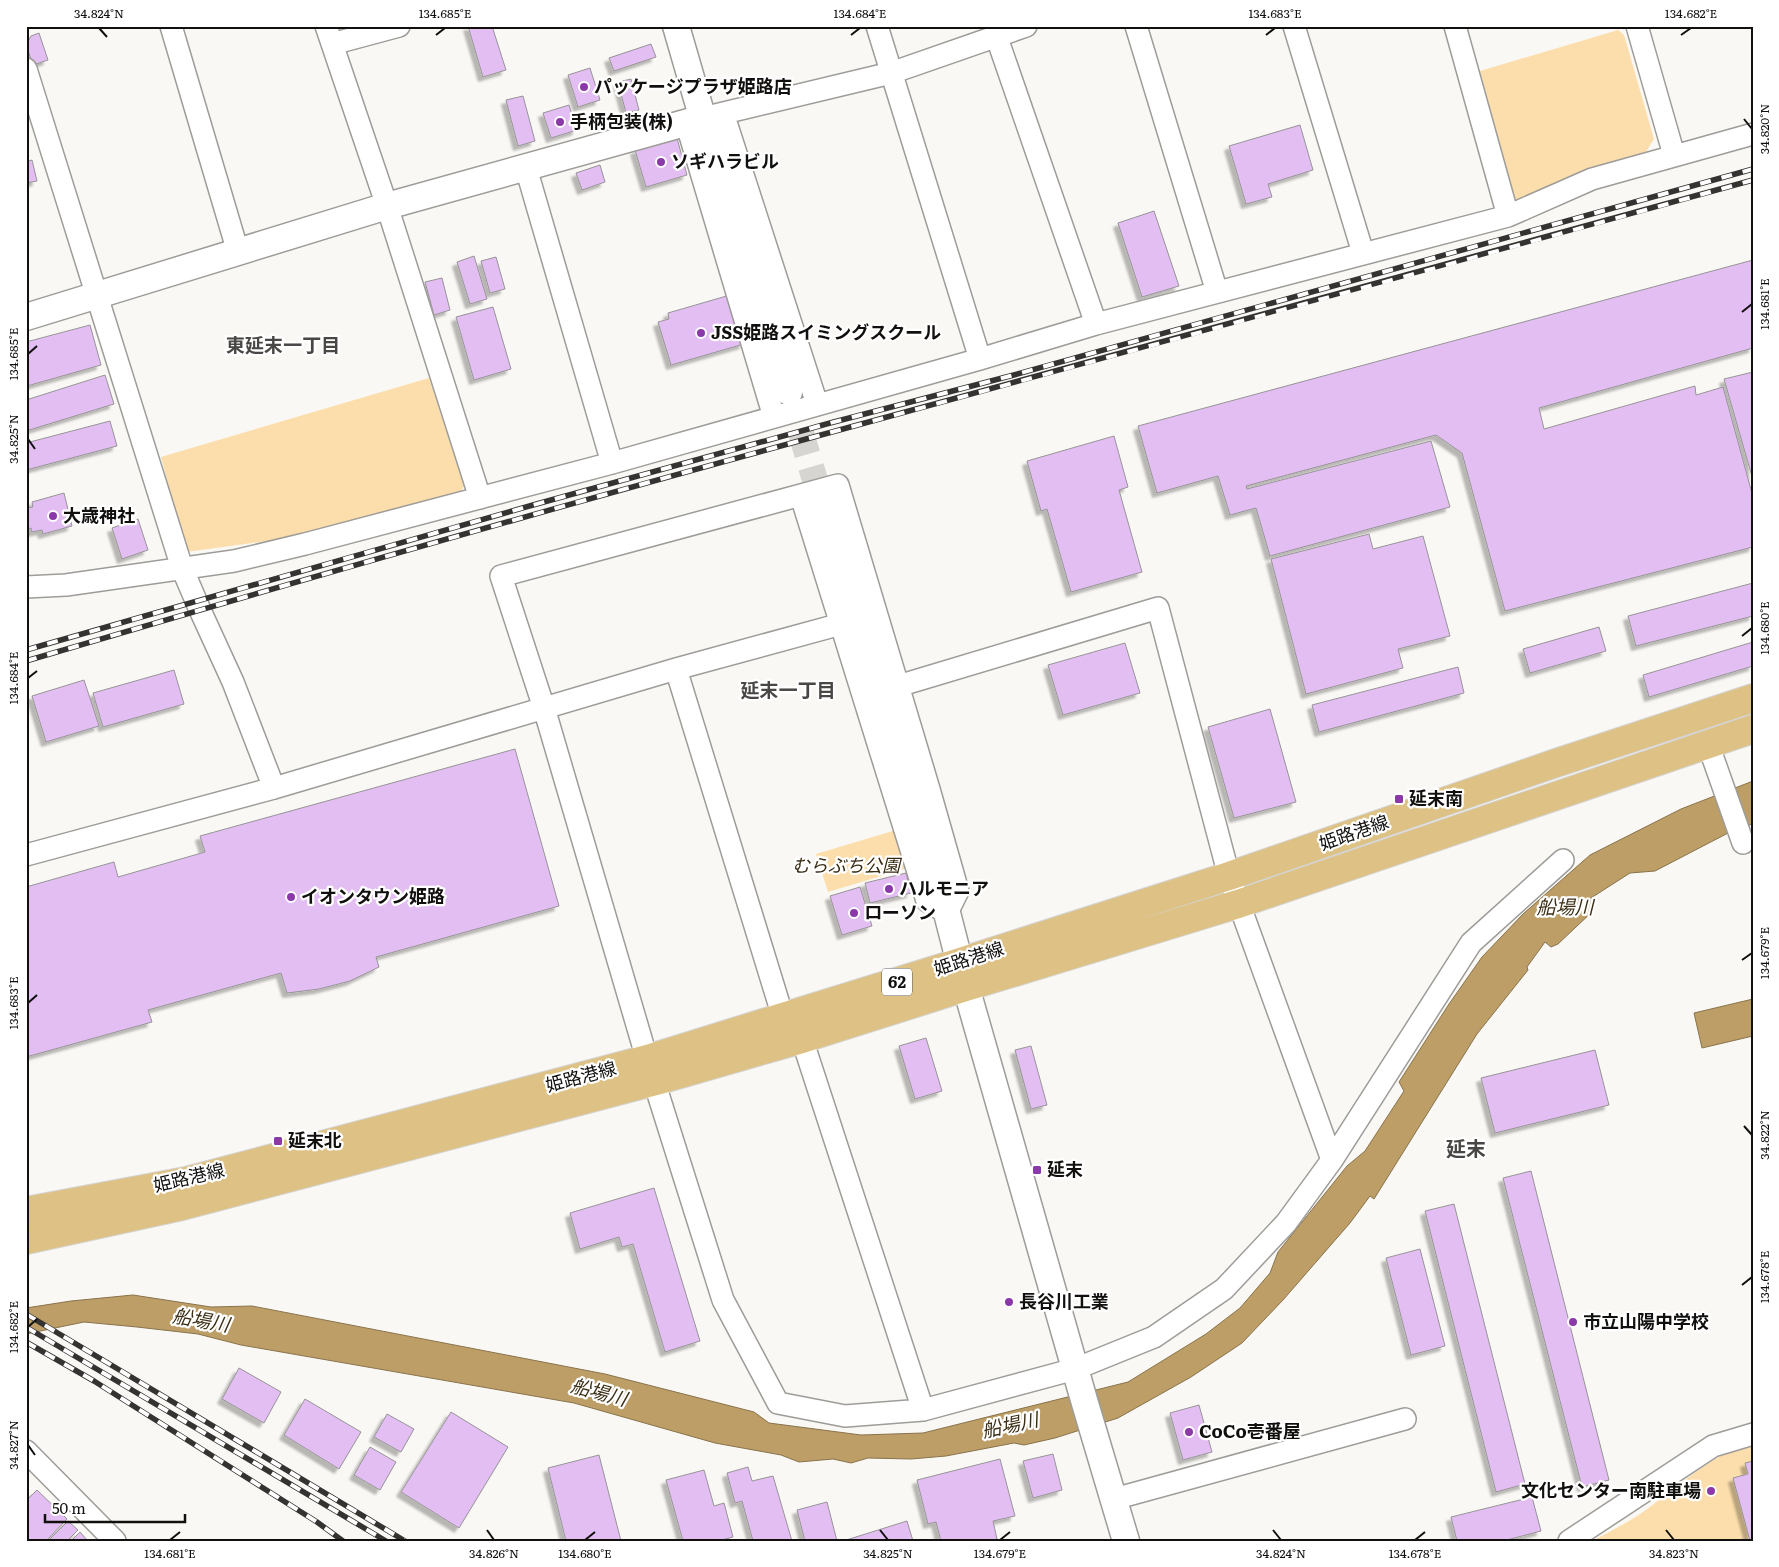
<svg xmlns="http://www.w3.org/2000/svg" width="1779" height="1567" viewBox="0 0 1779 1567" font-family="Literata,'Noto Sans JP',serif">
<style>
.green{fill:#fbdeab}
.water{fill:#bc9e66;stroke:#89734c}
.building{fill:#e3bef2;stroke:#969497;filter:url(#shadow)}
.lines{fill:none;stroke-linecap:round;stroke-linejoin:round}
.tertiary-tunnel{stroke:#d7d5d2;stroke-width:26;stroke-dasharray:26 13;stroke-linecap:butt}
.minor-casing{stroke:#9e9c99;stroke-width:24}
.tertiary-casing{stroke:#9e9c99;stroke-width:29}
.primary-casing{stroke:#d4d4d4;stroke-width:30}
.minor{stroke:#fff;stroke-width:21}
.tertiary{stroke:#fff;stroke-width:26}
.primary{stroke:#dec285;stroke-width:28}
.rail-casing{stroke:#343331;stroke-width:5.5}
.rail{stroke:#fff;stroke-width:4;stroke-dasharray:11;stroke-linecap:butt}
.ticks{fill:none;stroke:#11100f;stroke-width:2}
.poi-dot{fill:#8b39a8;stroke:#fff;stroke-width:2}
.labels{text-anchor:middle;stroke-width:4.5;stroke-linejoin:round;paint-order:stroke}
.shield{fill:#fff;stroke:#585857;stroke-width:1}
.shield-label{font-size:16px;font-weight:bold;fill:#11100f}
.poi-label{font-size:18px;font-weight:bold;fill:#11100f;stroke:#fff;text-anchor:start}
.street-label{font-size:18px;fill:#11100f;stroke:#fff}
.park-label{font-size:18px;font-style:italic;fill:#372a10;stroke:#fff}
.neighbourhood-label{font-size:19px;font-weight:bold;fill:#494745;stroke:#fff}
.water-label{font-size:19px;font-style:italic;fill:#3b2e14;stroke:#fff}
.quarter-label{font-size:20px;font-weight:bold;fill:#494745;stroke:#fff}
.neatline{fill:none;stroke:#11100f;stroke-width:2}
.ticks-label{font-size:12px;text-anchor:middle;fill:#11100f}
</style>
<defs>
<filter id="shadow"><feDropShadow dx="-4.5" dy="4.5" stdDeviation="1" flood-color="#0004"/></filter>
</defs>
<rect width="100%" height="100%" fill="#faf8f4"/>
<path class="green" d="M1618 30 1624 35 1654 139 1646 152 1586 170 1522 202 1514 198 1480 71Z
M429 378 464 486 458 497 296 537 186 552 161 457Z
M896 830 908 868 828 892 816 854Z
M1753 1442V1541H1592C1609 1532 1627 1523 1643 1512 1680 1486 1708 1456 1753 1442Z"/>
<path class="water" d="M1753 781V823L1732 836 1730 832 1655 871 1630 873 1591 898 1590 907 1593 911 1558 944 1551 947 1545 942 1527 967 1528 970 1477 1034 1374 1199 1370 1196 1350 1223 1283 1300 1242 1343 1191 1377 1118 1418 1055 1438 1024 1445 1014 1443 946 1456 911 1459 868 1458 851 1463 833 1459 799 1462 781 1455 715 1443 574 1403 241 1345 198 1334 137 1327 84 1322 26 1334V1308L71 1301 133 1295 211 1307 252 1306 605 1374 754 1412 769 1423 861 1435 923 1433 1128 1382 1206 1334 1240 1308 1270 1273 1278 1252 1347 1166 1365 1151 1404 1091 1399 1082 1449 1004 1482 957 1523 914 1590 855 1681 809Z
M1753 999V1036L1702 1048 1694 1013Z"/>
<path class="building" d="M468 26H492L506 70 483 77Z
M39 33 48 60 33 65 26 45 31 36Z
M651 44 656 57 614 71 609 58Z
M590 68 600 100 578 107 568 75Z
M631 79 639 110 626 113 618 82Z
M523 96 535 141 518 146 506 100Z
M569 105 577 130 551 138 543 113Z
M1300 125 1313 170 1268 184 1272 197 1246 204 1229 146Z
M677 138 687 175 646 187 635 150Z
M32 160 37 181 26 183V162Z
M600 165 605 182 582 190 576 173Z
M1154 211 1179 286 1142 297 1118 223Z
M474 256 487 299 470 304 457 262Z
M496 257 505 289 490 293 481 261Z
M1753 260V348L1539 408 1544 429 1695 386 1696 395 1723 387 1753 497V547L1505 611 1462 453 1436 435 1246 486 1247 489 1431 441 1450 507 1270 556 1256 508 1230 515 1218 476 1157 493 1138 426Z
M442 278 450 310 434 315 425 282Z
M730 295 744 344 671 365 658 322 669 319 668 313Z
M493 307 511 369 474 380 456 317Z
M90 325 101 365 27 386 26 342Z
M1753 372V480L1724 379Z
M105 375 114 404 26 431V400Z
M110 421 117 446 26 470V443Z
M1114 436 1128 487 1119 490 1142 572 1071 592 1047 509 1041 511 1027 461Z
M64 493 72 526 43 534 42 530 32 532 31 528 26 530V508L33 507 32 502Z
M138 519 148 550 122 559 112 528Z
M1369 534 1373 549 1423 536 1450 636 1398 649 1403 668 1306 694 1271 559Z
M1753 583V616L1636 646 1628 616Z
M1599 627 1606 651 1530 673 1523 649Z
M1753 642V666L1649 697 1643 675Z
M1125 643 1140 693 1063 715 1048 665Z
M1458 667 1464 693 1319 732 1312 705Z
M174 670 184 704 103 727 93 693Z
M84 680 99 726 46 742 32 696Z
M1270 709 1296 802 1234 818 1208 727Z
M515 749 559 906 376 957 379 967 350 981 319 989 287 993 281 973 148 1010 152 1022 26 1057V887L114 862 118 877 205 852 200 836Z
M906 873 911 893 870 903 865 883Z
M860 887 872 926 842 935 830 896Z
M926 1038 942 1091 915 1099 899 1046Z
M1031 1046 1047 1105 1031 1109 1015 1050Z
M1595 1050 1609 1105 1495 1133 1481 1078Z
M1531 1171 1609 1480 1582 1487 1503 1178Z
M654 1188 700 1341 665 1352 633 1244 622 1247 619 1237 580 1249 570 1213Z
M1454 1204 1525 1484 1496 1492 1425 1211Z
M1420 1249 1445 1346 1411 1355 1386 1258Z
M239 1368 281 1392 264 1423 222 1399Z
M305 1399 361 1432 339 1469 284 1435Z
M1199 1405 1212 1452 1183 1460 1170 1413Z
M451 1412 508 1447 459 1528 401 1492Z
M387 1414 414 1429 401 1452 374 1437Z
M370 1447 396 1462 380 1490 354 1475Z
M1053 1454 1062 1490 1033 1498 1023 1461Z
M599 1455 621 1541H566L548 1468Z
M1000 1459 1015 1516 993 1521 997 1539 989 1541H941L936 1522 928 1524 917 1480Z
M1753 1461V1541H1750L1733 1478 1748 1474 1745 1463Z
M748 1467 752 1481 773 1476 792 1541H753L742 1501 735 1503 727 1473Z
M704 1470 714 1506 724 1503 733 1537 718 1541H683L666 1480Z
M37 1490 67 1519 46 1541H26V1501Z
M1532 1497 1541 1531 1503 1541H1457L1451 1517Z
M827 1502 837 1541H805L797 1510Z
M68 1521 78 1530 67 1541H48Z
M907 1521 913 1541H843Z
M80 1532 88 1541H71Z"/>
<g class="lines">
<path class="tertiary-tunnel" d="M789 392 822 504"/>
<g class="minor-casing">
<path id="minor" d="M171 26 238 252
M326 26 387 206 480 498
M877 26 980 359
M1136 26 1217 292
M1294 26 1363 253
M1455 26 1508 216
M1637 26 1674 155
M996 35 1096 324
M332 44 399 26
M26 69 182 568 200 610 233 682 274 788
M723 113 817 404
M703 118 891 73 1026 26
M686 122 774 417
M526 168 612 463
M801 496 927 901 947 913 958 891 929 789 838 485 501 576 544 708 647 1059 723 1300 778 1403 845 1416 923 1410 1075 1369 1154 1337 1224 1289 1286 1223 1332 1160 1471 943 1563 860
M26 587 66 585 234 561 305 544 612 463 980 359 1096 324 1508 216 1592 179 1753 134
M676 669 783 1017
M898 686 1158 608 1229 876 1332 1160
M1708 744 1743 843
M26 855 274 788 676 669 841 624
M802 1039 923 1410
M26 1451 115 1541
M1114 1499 1405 1419
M1569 1541 1713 1446 1753 1434"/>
</g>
<g class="tertiary-casing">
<path id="tertiary" d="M676 26 711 147 789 392
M26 317 387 206 703 118
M822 504 947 913 966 987 1084 1400 1126 1541"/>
</g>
<g class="primary-casing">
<path id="primary" d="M26 1211 186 1181 647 1059 960 962 1229 876 1556 763 1753 698
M26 1240 182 1206 656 1081 802 1039 966 987 1238 904 1753 729"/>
</g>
<use href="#minor" class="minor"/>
<use href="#tertiary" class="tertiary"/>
<use href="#primary" class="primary"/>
<g class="rail-casing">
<path id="rail" d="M26 650 533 505 830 423 1010 376 1753 169
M26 661C294 582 563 505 832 432 1139 349 1446 266 1753 180
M26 1314 405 1541
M26 1327 386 1541
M26 1342 94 1381 317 1522 343 1541"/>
</g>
<use href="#rail" class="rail"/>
</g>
<path class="ticks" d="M99 28 107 37M436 35 445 28M851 35 860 28M1266 35 1275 28M1681 35 1691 28M1744 119 1752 129M1742 312 1752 304M28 354 37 346M28 439 35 449M1742 636 1752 628M28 678 37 671M1742 960 1752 953M28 1003 37 995M1744 1126 1752 1135M1742 1285 1752 1277M28 1327 37 1319M28 1445 35 1455M487 1530 494 1540M880 1530 888 1540M1273 1530 1281 1540M1666 1530 1674 1540M170 1540 180 1532M585 1540 595 1532M1000 1540 1010 1532M1415 1540 1425 1532"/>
<g class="poi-dot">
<circle cx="584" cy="87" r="5"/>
<circle cx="560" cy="122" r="5"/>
<circle cx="661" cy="162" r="5"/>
<circle cx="701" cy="333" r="5"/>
<circle cx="53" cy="516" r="5"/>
<rect x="1394" y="794" width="10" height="10" rx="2.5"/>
<circle cx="889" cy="889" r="5"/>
<circle cx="291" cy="897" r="5"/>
<circle cx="854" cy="913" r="5"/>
<rect x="273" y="1136" width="10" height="10" rx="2.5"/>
<rect x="1032" y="1165" width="10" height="10" rx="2.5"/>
<circle cx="1009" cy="1302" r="5"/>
<circle cx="1573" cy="1322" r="5"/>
<circle cx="1189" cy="1432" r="5"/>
<circle cx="1711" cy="1491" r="5"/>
</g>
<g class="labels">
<rect class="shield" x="882" y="968.5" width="30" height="27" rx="4"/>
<g class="shield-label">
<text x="897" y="988">62</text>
</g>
<g class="poi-label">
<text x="594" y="93">パッケージプラザ姫路店</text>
<text x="570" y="128">手柄包装(株)</text>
<text x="671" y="168">ソギハラビル</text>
<text x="711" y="339">JSS姫路スイミングスクール</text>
<text x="63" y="522">大歳神社</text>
<text x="1409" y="805">延末南</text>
<text x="899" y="895">ハルモニア</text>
<text x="301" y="903">イオンタウン姫路</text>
<text x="864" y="919">ローソン</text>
<text x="288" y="1147">延末北</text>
<text x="1047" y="1176">延末</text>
<text x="1019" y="1308">長谷川工業</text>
<text x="1583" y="1328">市立山陽中学校</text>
<text x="1199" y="1438">CoCo壱番屋</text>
<text x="1701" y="1497" text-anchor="end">文化センター南駐車場</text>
</g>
<g class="street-label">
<text transform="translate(1354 833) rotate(-19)" y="6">姫路港線</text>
<text transform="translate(969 959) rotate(-18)" y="6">姫路港線</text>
<text transform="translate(581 1077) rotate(-15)" y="6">姫路港線</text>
<text transform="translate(189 1178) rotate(-13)" y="6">姫路港線</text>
</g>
<g class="park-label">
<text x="846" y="872">むらぶち公園</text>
</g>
<g class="neighbourhood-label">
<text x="283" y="352">東延末一丁目</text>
<text x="788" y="697">延末一丁目</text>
</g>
<g class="water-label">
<text x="1565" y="914">船場川</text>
<text transform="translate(201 1320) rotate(10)" y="7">船場川</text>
<text transform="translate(599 1392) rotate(15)" y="7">船場川</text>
<text transform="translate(1010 1425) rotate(-12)" y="7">船場川</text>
</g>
<g class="quarter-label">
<text x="1466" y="1156">延末</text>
</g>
</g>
<rect width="1779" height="1567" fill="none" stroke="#ffffff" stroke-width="55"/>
<path d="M45 1514v8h140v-8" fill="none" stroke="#11100f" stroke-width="2.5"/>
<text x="52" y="1514" font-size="15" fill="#11100f" stroke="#ffffff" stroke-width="4" paint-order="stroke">50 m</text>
<rect x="28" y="28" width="1724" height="1512" class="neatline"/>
<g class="ticks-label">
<text x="99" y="18">34.824°N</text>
<text x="445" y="18">134.685°E</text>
<text x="860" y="18">134.684°E</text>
<text x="1275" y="18">134.683°E</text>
<text x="1691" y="18">134.682°E</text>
<text transform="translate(1765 129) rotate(-90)" y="4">34.820°N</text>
<text transform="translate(1765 304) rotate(-90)" y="4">134.681°E</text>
<text transform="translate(14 354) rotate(-90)" y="4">134.685°E</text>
<text transform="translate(14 439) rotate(-90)" y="4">34.825°N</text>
<text transform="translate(1765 628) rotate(-90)" y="4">134.680°E</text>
<text transform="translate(14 678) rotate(-90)" y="4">134.684°E</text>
<text transform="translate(1765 953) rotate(-90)" y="4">134.679°E</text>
<text transform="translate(14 1003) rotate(-90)" y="4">134.683°E</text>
<text transform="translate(1765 1135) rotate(-90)" y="4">34.822°N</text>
<text transform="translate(1765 1277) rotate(-90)" y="4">134.678°E</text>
<text transform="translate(14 1327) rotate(-90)" y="4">134.682°E</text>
<text transform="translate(14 1445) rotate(-90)" y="4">34.827°N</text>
<text x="170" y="1558">134.681°E</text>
<text x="494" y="1558">34.826°N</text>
<text x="585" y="1558">134.680°E</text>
<text x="888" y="1558">34.825°N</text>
<text x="1000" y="1558">134.679°E</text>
<text x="1281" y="1558">34.824°N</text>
<text x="1415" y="1558">134.678°E</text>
<text x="1674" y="1558">34.823°N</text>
</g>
</svg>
